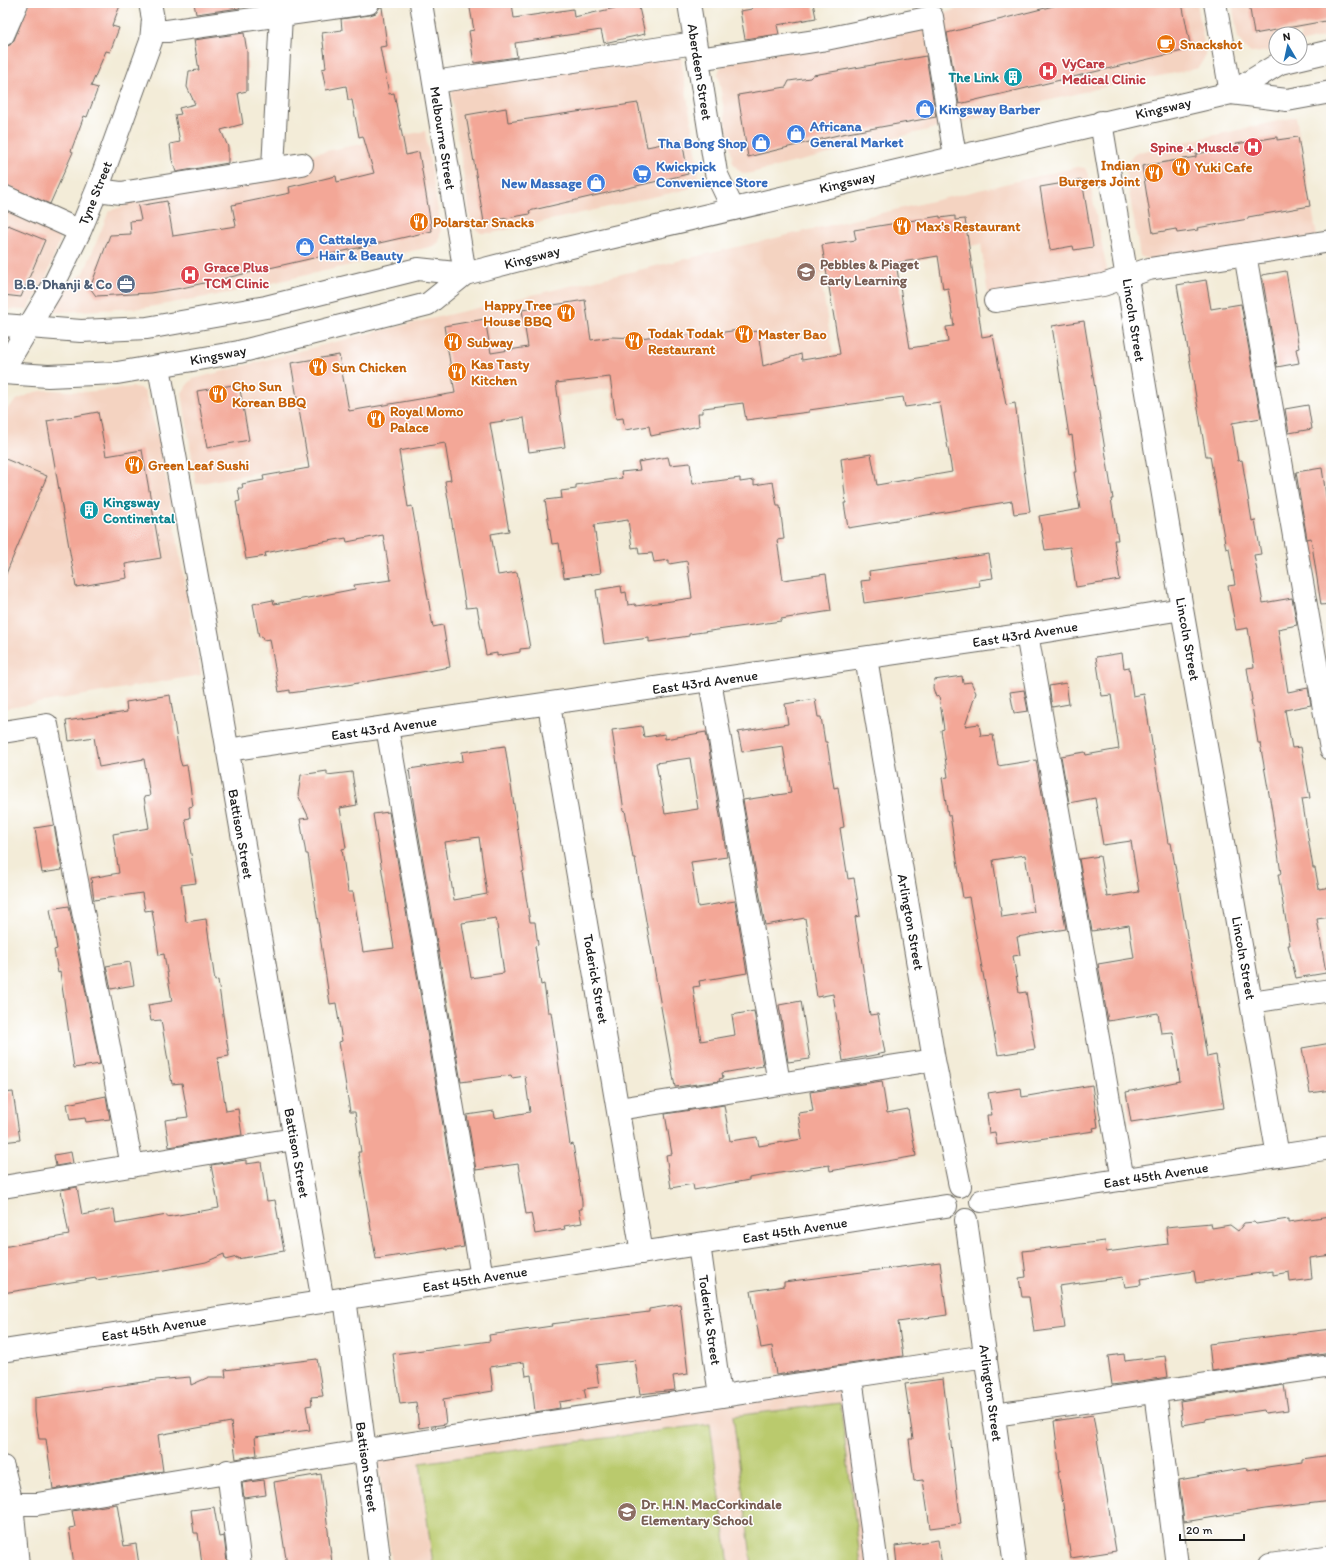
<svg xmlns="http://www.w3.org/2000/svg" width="1334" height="1568" viewBox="0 0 1334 1568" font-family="Itim,sans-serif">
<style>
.built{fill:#f4d3c1}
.green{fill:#baca6d;stroke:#6b7344}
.building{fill:#f3a797;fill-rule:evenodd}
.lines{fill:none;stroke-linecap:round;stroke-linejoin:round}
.minor-casing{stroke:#67655e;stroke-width:24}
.major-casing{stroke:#67655e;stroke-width:24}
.minor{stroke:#fff;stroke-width:22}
.major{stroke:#fff;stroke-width:22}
.labels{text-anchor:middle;stroke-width:3;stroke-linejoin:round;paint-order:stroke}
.food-label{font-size:14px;font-weight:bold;fill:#c56008;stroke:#fff;text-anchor:start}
.health-label{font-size:14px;font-weight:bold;fill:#be3a42;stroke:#fff;text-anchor:start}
.street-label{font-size:14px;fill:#1c1c1c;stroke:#fff}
.culture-label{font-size:14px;font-weight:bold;fill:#0d838f;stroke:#fff;text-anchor:end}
.shop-label{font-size:14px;font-weight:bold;fill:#366cbe;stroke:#fff;text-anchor:start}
.education-label{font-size:14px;font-weight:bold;fill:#785e54;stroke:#fff;text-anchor:start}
.service-label{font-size:14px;font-weight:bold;fill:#4e5e75;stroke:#fff;text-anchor:end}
</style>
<rect width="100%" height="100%" fill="#fff"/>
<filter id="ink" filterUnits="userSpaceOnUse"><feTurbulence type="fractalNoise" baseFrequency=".025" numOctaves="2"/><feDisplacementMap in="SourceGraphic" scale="8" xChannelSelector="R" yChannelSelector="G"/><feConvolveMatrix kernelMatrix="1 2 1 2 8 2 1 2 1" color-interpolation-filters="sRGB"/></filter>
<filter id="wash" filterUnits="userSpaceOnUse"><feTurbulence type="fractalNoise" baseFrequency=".012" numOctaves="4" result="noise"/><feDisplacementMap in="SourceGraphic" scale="16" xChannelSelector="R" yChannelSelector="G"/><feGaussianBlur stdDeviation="0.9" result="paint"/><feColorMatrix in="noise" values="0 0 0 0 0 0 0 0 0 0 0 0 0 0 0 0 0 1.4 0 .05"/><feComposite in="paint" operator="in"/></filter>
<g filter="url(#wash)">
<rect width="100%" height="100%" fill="#f3ecd8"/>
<path class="built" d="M978 3H1197L1205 49V57L1198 68 1191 70 1112 85 751 173 745 174 739 171 733 163 718 74 720 68 726 63 931 17Z
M1232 3H1331V35L1300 43V34H1276V50L1254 53 1248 51 1238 38Z
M666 54 678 57 681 59 699 170 698 178 693 186 688 189 492 233H481L474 228 470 217 451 95 453 89Z
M1296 117 1317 237 1155 262 1140 256 1126 174V165L1133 155 1139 152Z
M425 131 441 228 439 242 434 246 228 293 143 308 56 312 54 310 61 288 84 273 109 211 127 205 130 191Z
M1077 167 1085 168 1088 175 1112 295 990 311 981 244 820 275 833 353 354 429 359 453 196 484 182 393 187 385 193 379 358 336Z
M3 196 57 232 60 240 46 279 27 310 3 309Z
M133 387 140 388 145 392 160 444 201 675 3 709V413L17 400 35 392 49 390 86 392Z
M851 1378 877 1565H392L378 1459Z"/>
<path class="green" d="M840 1403 861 1565H752L733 1416Z
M710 1424 729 1565H433L420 1463Z"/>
<g id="blocks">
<path class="building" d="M29 3H121L112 26 119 28 110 52 106 51 91 86 98 88 87 117 84 116 71 151 73 152 50 204 3 184V47L10 45 14 40Z
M194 3H239L240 8 196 14Z
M469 3H512L514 18 573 9 574 17 638 3 645 34 604 43 601 30 515 43 517 57 474 63 469 31 474 30Z
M751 3H813L816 18 777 25 779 34 745 39 740 11 752 9Z
M1065 3H1182L1191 49 959 104 947 33Z
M1249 3H1331V20L1254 34Z
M380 7H382L387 46 380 47 389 94 394 93 406 155 419 152 432 231 182 288 150 293 96 296 90 288 110 235 131 234 130 221 141 220 138 206 167 201 173 236 236 226 232 205 290 193 289 187 336 176 337 182 374 173 363 136 359 137 352 100H348L346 86 326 90 322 69 326 68 322 33 342 30 341 19 370 15 376 13Z
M244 33 247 52V91L238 93 243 124 221 130 228 147V163L176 172 172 160 170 144 180 142 175 115 181 114 179 108 195 104 187 87 189 71 199 70 194 40Z
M926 56 936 117 842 134 748 157 738 95 786 87 789 81 810 78 813 75Z
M638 103 647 147 682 140 688 174 529 211 530 214 484 222 466 115 506 108 508 122Z
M1277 137V140L1298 137 1310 206 1248 217V219L1197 228 1198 230 1177 233 1176 229 1153 233 1142 166 1196 157V154L1237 147 1236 144Z
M1082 180 1093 247 1074 250 1073 246 1050 250 1040 187Z
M940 216V218L955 216V220L965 219 982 337 993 335 1006 405 1015 403 1030 512 1014 514 1012 501 848 528 844 503H846L841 459 871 454 877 485 952 472 940 402 905 407 903 397 809 410V412L746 420 743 403 704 408 702 410V413H698L699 426 651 436 649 426 625 430 623 418 616 419 610 377 556 383 565 447 529 452 524 418 490 423 509 531 491 534 498 575 517 572 530 648 520 649V652L497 656V653L486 655 477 607 466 608 445 481 451 480 445 443 399 451 408 507 412 506 433 627 443 625 450 667 347 685 290 693V690L279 692 270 639 263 640 262 636 259 637 253 604 273 600 274 604 319 596 355 589 354 585 391 580 383 535 347 542 346 538 300 546 265 553 266 556 246 559 236 502 240 501 238 488H243L242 484 264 480 263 476 309 468 291 363 339 355 349 411 455 393 444 326 485 319 491 353 528 347 522 310 585 300 591 340 611 337 641 338 683 332V336L693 334 694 336 747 329 748 332 758 331 763 366 801 354 802 360 840 354 822 245 856 240 854 230ZM938 256 943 289 948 288 954 326 946 327 948 342 910 348 896 263Z
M8 225 45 240 21 297 3 295V237Z
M1286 271 1299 348 1296 349 1299 363 1277 367 1262 275Z
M1206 280 1211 309 1241 304 1261 418 1232 423 1238 461 1242 460 1252 521 1255 520 1261 554 1254 555 1263 603 1292 598 1297 625 1278 629 1288 692 1308 688 1311 705 1285 710 1292 748 1301 747 1310 798 1302 799 1313 868H1315L1319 889 1331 887V917L1317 919 1326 973 1296 978 1288 945H1290L1278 874H1281L1272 811 1260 743H1258L1251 700H1252L1247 668 1254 667 1248 628 1236 630 1228 586 1235 585 1229 548 1226 549 1210 456H1206L1177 285Z
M1084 321 1113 499H1111L1118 540H1114L1120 580 1076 587 1070 547 1045 550 1039 516 1080 509 1074 472H1077L1072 435 1069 436 1052 326Z
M239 384 249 440 207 448 197 391Z
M1308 405 1312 429 1289 433 1285 409Z
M98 412 106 456 142 450 161 558 125 564 127 578 76 587 47 421Z
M668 457 670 465 690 463 693 484 740 478V482L754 480V485L773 482 777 506H780L784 539 777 540 783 580 826 574 831 611 781 619V621L689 634V636L649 642V638L604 644 596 590 621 586 622 593 626 592 628 605 635 604 636 606 692 598 687 561 669 564V560L654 562 652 553 639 554 638 547 632 548 628 520 594 525 601 573 564 578 559 543 552 544 545 500 562 498 561 491 576 489V485L622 478 621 472 640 470 638 462Z
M3 458 47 476 3 581Z
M1322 468 1331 529V604L1321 605 1311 538 1307 539 1296 472Z
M989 554 993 578 979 580 980 586 864 603 861 581 870 580 869 571Z
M1122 653 1124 668 1129 667 1133 696 1144 694 1168 843H1171L1179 888 1207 1057 1216 1055 1224 1108 1131 1122 1126 1092 1180 1081 1173 1032 1161 1033 1158 1013 1108 1021 1098 964 1134 958 1129 925 1092 931 1079 859 1100 856 1107 897 1139 892 1131 841 1103 845 1095 798 1069 803 1061 756 1085 752 1086 755 1119 749 1111 695 1102 696 1096 657Z
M962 676 963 683 971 682 976 693 965 726 979 724 981 736 993 735 998 766 1036 760 1066 929 1017 937 1020 955 1013 956 1019 993 1026 992 1035 1049 998 1055 969 897 963 898 950 815H948L942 778 948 777 941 730 944 729 939 696 936 697 933 688 934 680ZM1025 855 1034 912 1002 917 993 860Z
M1066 683 1069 704 1052 707 1049 686Z
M1024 690 1028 711 1014 713 1010 692Z
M170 695 180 760 182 766 187 765 193 806 189 807 190 818 185 819 196 883 181 885 186 922 206 919 215 981 218 980 229 1056 218 1058 226 1111 238 1109 242 1135 169 1147 165 1120 188 1117 182 1083 172 1084 161 1020 151 1021 148 1005 172 1001 164 954 159 955 152 910 145 911 142 893 94 900 91 878 119 873 113 834 149 828 144 797 150 796 144 759 99 767 94 737 69 741 66 721 127 712 126 702Z
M815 699 818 717H821L825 742H827L834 788 838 787 844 827 840 828 848 879 854 878 860 916 855 917 870 1015 878 1014 885 1053 843 1061 833 994 817 997 805 918 765 925 743 800 791 793 783 746 742 752 738 732 788 724 785 704Z
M642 726 644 737 665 734V739L706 732 727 857 691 862 698 907 735 901 747 973 699 981 700 986 693 987 701 1041 735 1035 732 1015 754 1011 763 1066 722 1073 723 1078 719 1079 720 1081 675 1087 635 858H633L625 810 624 811 612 730ZM690 758 698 809 665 814 656 763Z
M505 746 524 871 522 872 530 922H535L538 945 535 946 541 985 544 984 548 1012H551L566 1116 570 1145 573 1144 582 1201V1209H579L582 1223 564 1226 565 1229 535 1234 531 1213 526 1214 518 1164 476 1170 467 1115 494 1111 495 1118 530 1112 525 1076 512 1078 511 1075 461 1082 414 808 409 769 463 761 462 752ZM479 837 487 894 454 900 445 842ZM496 918 504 973 471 978 462 923Z
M327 771V775L352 772 357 805 340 808 346 848 342 849 348 892H353L363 952 394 948 373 814 389 812 464 1247 446 1250V1248L376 1259 358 1152H361L355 1112H350L339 1042 342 1041 336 1003 330 1004 308 854H306L300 819 309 818 298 795 301 775Z
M54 825 62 870 42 873 35 828Z
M69 906 100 1064 74 1068 60 972 58 973 54 950 57 949 50 909Z
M130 962 134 985 111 989 106 966Z
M801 1001 810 1059 788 1062 779 1005Z
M1331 1043V1090L1310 1093 1302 1048Z
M882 1081 887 1113 908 1109 916 1156 830 1171 829 1165 749 1178V1180L694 1190 693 1184 671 1188 666 1155 672 1154 665 1114 724 1105 730 1141 757 1137 759 1146 802 1139 798 1113 813 1111 810 1092Z
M1092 1085 1098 1127 1093 1128 1094 1131 997 1145 995 1132 989 1133 987 1115H992L988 1093 1021 1088 1022 1097Z
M13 1092 20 1140 3 1142V1093Z
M106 1096 110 1119 86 1122 85 1118 70 1120 67 1104Z
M71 1152 73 1163 56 1166 54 1155Z
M246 1160V1164L261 1162 267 1201 275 1200 284 1251 237 1259V1257L225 1260 224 1254 206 1262 160 1271 96 1280V1278L3 1293V1247L69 1235 61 1190 77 1187 82 1215 114 1209 116 1224 167 1215V1217L219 1208 211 1165Z
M1331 1216V1255L1310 1258 1312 1279 1290 1282 1289 1272 1273 1275V1271L1196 1283 1194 1271 1140 1279 1141 1285 1125 1287 1123 1277 1059 1286 1065 1328 1034 1332 1029 1297H1022L1019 1278 1026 1277 1023 1251 1105 1241 1106 1252 1168 1244 1166 1227 1211 1223 1212 1228 1230 1225 1238 1231 1244 1223 1254 1222 1256 1224 1288 1219V1222Z
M940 1262 947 1315 898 1322 903 1356 776 1375 772 1346 761 1348 751 1291 784 1286V1282Z
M680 1304 688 1374 673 1376 675 1390 640 1394 635 1360 596 1365 599 1387 584 1389 586 1398 559 1402 560 1408 535 1412 531 1375 526 1376 524 1362 490 1367 493 1391 443 1399 446 1424 419 1428 416 1402 400 1404 393 1354 490 1341 489 1335 552 1326 551 1324 649 1312V1309Z
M1331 1329V1353L1212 1371 1209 1344Z
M1124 1354 1125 1361 1165 1356 1168 1377 1112 1385 1108 1356Z
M317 1359 323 1396 311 1397 312 1405 306 1406 310 1430 255 1437 257 1455 236 1459 231 1422 158 1435 163 1471 53 1489 46 1439H39L35 1412V1398L156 1380 190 1377 191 1385 209 1377H226L225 1370Z
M943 1379 961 1524 930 1528 923 1480 914 1481 909 1439H913L905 1384Z
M1284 1385 1288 1410 1265 1413 1264 1410 1205 1419V1421L1183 1425 1180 1401Z
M1093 1415 1116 1551 1071 1558 1058 1471H1060L1054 1421Z
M1331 1455V1501L1265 1509 1184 1522 1179 1480 1247 1468V1470L1302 1462V1459Z
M321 1474 332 1563 319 1565H287L274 1482Z
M264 1480 266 1495 244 1498 242 1483Z
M117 1504 124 1546 136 1544 139 1565H74L69 1528 75 1527 72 1511Z
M214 1507 219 1537 224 1536 227 1562H225L226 1565H202L198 1533H194L191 1510Z
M938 1540 942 1565H897L895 1546Z"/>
</g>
</g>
<g filter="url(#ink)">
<use href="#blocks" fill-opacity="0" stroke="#67655e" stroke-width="1"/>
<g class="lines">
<g class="minor-casing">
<path id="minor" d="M421 3 465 274
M689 3 716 173 733 209
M1215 3 1231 93
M153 31H167L368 3
M3 35 17 3
M698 59 821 40 932 17 955 156
M434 82 695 43
M1101 122 1182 609 1278 1156
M273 168 281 15 279 3
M97 190 121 193 302 164
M3 196 80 231
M1245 254 1331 749
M995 301 1103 285 1149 269 1331 241
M159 367 211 654 323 1302
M3 370 52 288 80 231 97 190 151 41 153 19 150 3
M1027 634 1123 1180
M866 658 934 1060 960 1186
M710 681 779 1083
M549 705 642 1253
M387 727 482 1277
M3 732 47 725 132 1166
M227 750 1027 634 1182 609
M1251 1002 1331 990
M618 1109 934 1060
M3 1187 294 1139
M981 1201 1331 1148
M966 1220 1015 1565
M699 1244 720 1396
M345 1298 380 1565
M3 1351 946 1206
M851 1378 877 1565
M1155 1392 1177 1565
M994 1415 1331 1366
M3 1467 12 1504 18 1565
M228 1471 240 1565
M3 1504H37L386 1447 986 1356
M1270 1565 1331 1556"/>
</g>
<g class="major-casing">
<path id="major" d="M1231 93 1287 100 1331 92
M3 325 81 331 147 328 266 307 418 269 465 274 554 251 1231 93 1280 63 1331 51
M3 373 48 376 117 373 239 352 428 304 465 274"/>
</g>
<use href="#minor" class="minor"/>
<use href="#major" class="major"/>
</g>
</g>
<defs>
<g id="cafe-disc" transform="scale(1)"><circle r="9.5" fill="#e8710a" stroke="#fff"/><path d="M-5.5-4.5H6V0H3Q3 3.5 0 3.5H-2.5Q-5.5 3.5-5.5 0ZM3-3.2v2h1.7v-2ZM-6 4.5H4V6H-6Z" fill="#fff"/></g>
<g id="hospital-disc" transform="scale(1)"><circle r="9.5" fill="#e0444e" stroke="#fff"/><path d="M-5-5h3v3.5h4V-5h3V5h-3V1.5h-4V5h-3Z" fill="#fff"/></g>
<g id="building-disc" transform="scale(1)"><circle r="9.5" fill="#0f9aa8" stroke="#fff"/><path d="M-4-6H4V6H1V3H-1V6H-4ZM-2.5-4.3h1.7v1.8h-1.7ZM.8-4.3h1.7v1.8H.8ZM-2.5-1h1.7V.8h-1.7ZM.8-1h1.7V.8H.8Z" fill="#fff"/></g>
<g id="shop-disc" transform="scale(1)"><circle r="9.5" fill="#3f7fe0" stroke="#fff"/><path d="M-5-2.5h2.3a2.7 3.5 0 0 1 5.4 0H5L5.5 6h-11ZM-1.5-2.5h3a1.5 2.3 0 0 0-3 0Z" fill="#fff"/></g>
<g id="restaurant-disc" transform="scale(1)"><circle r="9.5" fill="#e8710a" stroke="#fff"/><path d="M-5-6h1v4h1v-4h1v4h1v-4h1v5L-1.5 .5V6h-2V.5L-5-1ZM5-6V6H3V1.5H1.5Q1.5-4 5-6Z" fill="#fff"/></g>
<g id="supermarket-disc" transform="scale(1)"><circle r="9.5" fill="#3f7fe0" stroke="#fff"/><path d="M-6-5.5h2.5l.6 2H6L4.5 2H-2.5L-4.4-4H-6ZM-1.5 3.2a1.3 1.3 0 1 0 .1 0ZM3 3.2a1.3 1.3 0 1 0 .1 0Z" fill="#fff"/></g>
<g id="school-disc" transform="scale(1)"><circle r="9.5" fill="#8d6e63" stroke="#fff"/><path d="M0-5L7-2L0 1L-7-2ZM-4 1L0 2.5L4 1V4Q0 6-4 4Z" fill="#fff"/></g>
<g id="office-disc" transform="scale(1)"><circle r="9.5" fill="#5c6f8a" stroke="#fff"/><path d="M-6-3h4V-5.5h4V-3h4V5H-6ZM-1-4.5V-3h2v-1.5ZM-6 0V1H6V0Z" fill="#fff"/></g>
</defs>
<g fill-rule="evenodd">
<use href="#cafe-disc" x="1166" y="44"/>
<use href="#hospital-disc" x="1048" y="71"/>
<use href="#building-disc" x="1013" y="77"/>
<use href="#shop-disc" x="925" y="109"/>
<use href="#shop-disc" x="796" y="134"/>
<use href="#shop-disc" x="761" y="143"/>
<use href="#hospital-disc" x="1253" y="147"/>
<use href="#restaurant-disc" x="1181" y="167"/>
<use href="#restaurant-disc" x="1154" y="173"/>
<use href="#supermarket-disc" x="642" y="174"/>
<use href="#shop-disc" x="596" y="183"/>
<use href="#restaurant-disc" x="419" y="222"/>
<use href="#restaurant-disc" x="902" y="226"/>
<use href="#shop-disc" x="305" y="247"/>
<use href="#school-disc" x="806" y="272"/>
<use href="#hospital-disc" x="190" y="275"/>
<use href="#office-disc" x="126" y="284"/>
<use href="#restaurant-disc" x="566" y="313"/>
<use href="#restaurant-disc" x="744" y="334"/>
<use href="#restaurant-disc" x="634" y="341"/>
<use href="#restaurant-disc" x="453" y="342"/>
<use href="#restaurant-disc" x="318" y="367"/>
<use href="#restaurant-disc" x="457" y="372"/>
<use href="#restaurant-disc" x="218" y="394"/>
<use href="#restaurant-disc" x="376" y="419"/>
<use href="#restaurant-disc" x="134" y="465"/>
<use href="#building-disc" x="89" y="510"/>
<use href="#school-disc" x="627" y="1512"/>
</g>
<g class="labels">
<g class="food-label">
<text x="1180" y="49">Snackshot</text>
<text x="1140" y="170" text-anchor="end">Indian<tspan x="1140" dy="16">Burgers Joint</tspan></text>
<text x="1195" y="172">Yuki Cafe</text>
<text x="433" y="227">Polarstar Snacks</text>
<text x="916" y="231">Max's Restaurant</text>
<text x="552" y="310" text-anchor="end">Happy Tree<tspan x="552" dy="16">House BBQ</tspan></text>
<text x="648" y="338">Todak Todak<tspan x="648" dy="16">Restaurant</tspan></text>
<text x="758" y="339">Master Bao</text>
<text x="467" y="347">Subway</text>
<text x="471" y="369">Kas Tasty<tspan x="471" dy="16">Kitchen</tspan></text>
<text x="332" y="372">Sun Chicken</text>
<text x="232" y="391">Cho Sun<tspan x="232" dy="16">Korean BBQ</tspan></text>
<text x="390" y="416">Royal Momo<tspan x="390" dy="16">Palace</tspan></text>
<text x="148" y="470">Green Leaf Sushi</text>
</g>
<g class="health-label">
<text x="1062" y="68">VyCare<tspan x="1062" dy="16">Medical Clinic</tspan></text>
<text x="1239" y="152" text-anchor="end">Spine + Muscle</text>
<text x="204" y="272">Grace Plus<tspan x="204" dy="16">TCM Clinic</tspan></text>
</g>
<g class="street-label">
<text transform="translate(700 72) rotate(81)" y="5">Aberdeen Street</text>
<text transform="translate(1163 108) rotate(-13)" y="5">Kingsway</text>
<text transform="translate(443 138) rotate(81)" y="5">Melbourne Street</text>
<text transform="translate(847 182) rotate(-13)" y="5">Kingsway</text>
<text transform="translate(95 193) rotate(-68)" y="5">Tyne Street</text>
<text transform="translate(532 257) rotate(-15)" y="5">Kingsway</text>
<text transform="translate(1134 320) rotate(81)" y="5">Lincoln Street</text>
<text transform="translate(218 355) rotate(-11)" y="5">Kingsway</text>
<text transform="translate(1025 634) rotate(-9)" y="5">East 43rd Avenue</text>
<text transform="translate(1188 639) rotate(80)" y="5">Lincoln Street</text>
<text transform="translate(705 682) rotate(-8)" y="5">East 43rd Avenue</text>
<text transform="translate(384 728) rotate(-8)" y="5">East 43rd Avenue</text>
<text transform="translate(241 834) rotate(80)" y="5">Battison Street</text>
<text transform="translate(911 922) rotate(80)" y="5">Arlington Street</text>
<text transform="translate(1244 958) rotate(80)" y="5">Lincoln Street</text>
<text transform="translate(596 979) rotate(80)" y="5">Toderick Street</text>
<text transform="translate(297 1153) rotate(80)" y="5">Battison Street</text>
<text transform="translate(1156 1175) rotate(-9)" y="5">East 45th Avenue</text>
<text transform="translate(795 1230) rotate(-9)" y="5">East 45th Avenue</text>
<text transform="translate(475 1279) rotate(-9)" y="5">East 45th Avenue</text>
<text transform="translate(710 1320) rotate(82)" y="5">Toderick Street</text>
<text transform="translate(154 1328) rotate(-9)" y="5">East 45th Avenue</text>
<text transform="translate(991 1393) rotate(82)" y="5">Arlington Street</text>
<text transform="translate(367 1467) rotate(82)" y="5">Battison Street</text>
</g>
<g class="culture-label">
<text x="999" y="82">The Link</text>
<text x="103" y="507" text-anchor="start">Kingsway<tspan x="103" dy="16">Continental</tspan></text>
</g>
<g class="shop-label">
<text x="939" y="114">Kingsway Barber</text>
<text x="810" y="131">Africana<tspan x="810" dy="16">General Market</tspan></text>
<text x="747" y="148" text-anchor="end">Tha Bong Shop</text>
<text x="656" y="171">Kwickpick<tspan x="656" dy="16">Convenience Store</tspan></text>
<text x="582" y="188" text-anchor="end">New Massage</text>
<text x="319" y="244">Cattaleya<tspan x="319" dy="16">Hair &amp; Beauty</tspan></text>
</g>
<g class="education-label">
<text x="820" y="269">Pebbles &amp; Piaget<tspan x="820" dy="16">Early Learning</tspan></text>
<text x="641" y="1509">Dr. H.N. MacCorkindale<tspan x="641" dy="16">Elementary School</tspan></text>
</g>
<g class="service-label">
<text x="112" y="289">B.B. Dhanji &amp; Co</text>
</g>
</g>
<rect width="1334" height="1568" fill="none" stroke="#fff" stroke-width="16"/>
<g transform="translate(1288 46) rotate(351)"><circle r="19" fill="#ffffff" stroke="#a4a4a4"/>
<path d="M0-3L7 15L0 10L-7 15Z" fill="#1f6fb2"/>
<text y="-6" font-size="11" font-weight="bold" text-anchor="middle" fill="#1c1c1c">N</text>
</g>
<path d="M1180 1534v6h64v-6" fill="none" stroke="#1c1c1c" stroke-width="2"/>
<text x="1186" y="1534" font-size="12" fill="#1c1c1c" stroke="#ffffff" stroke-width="3" paint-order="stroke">20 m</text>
</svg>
